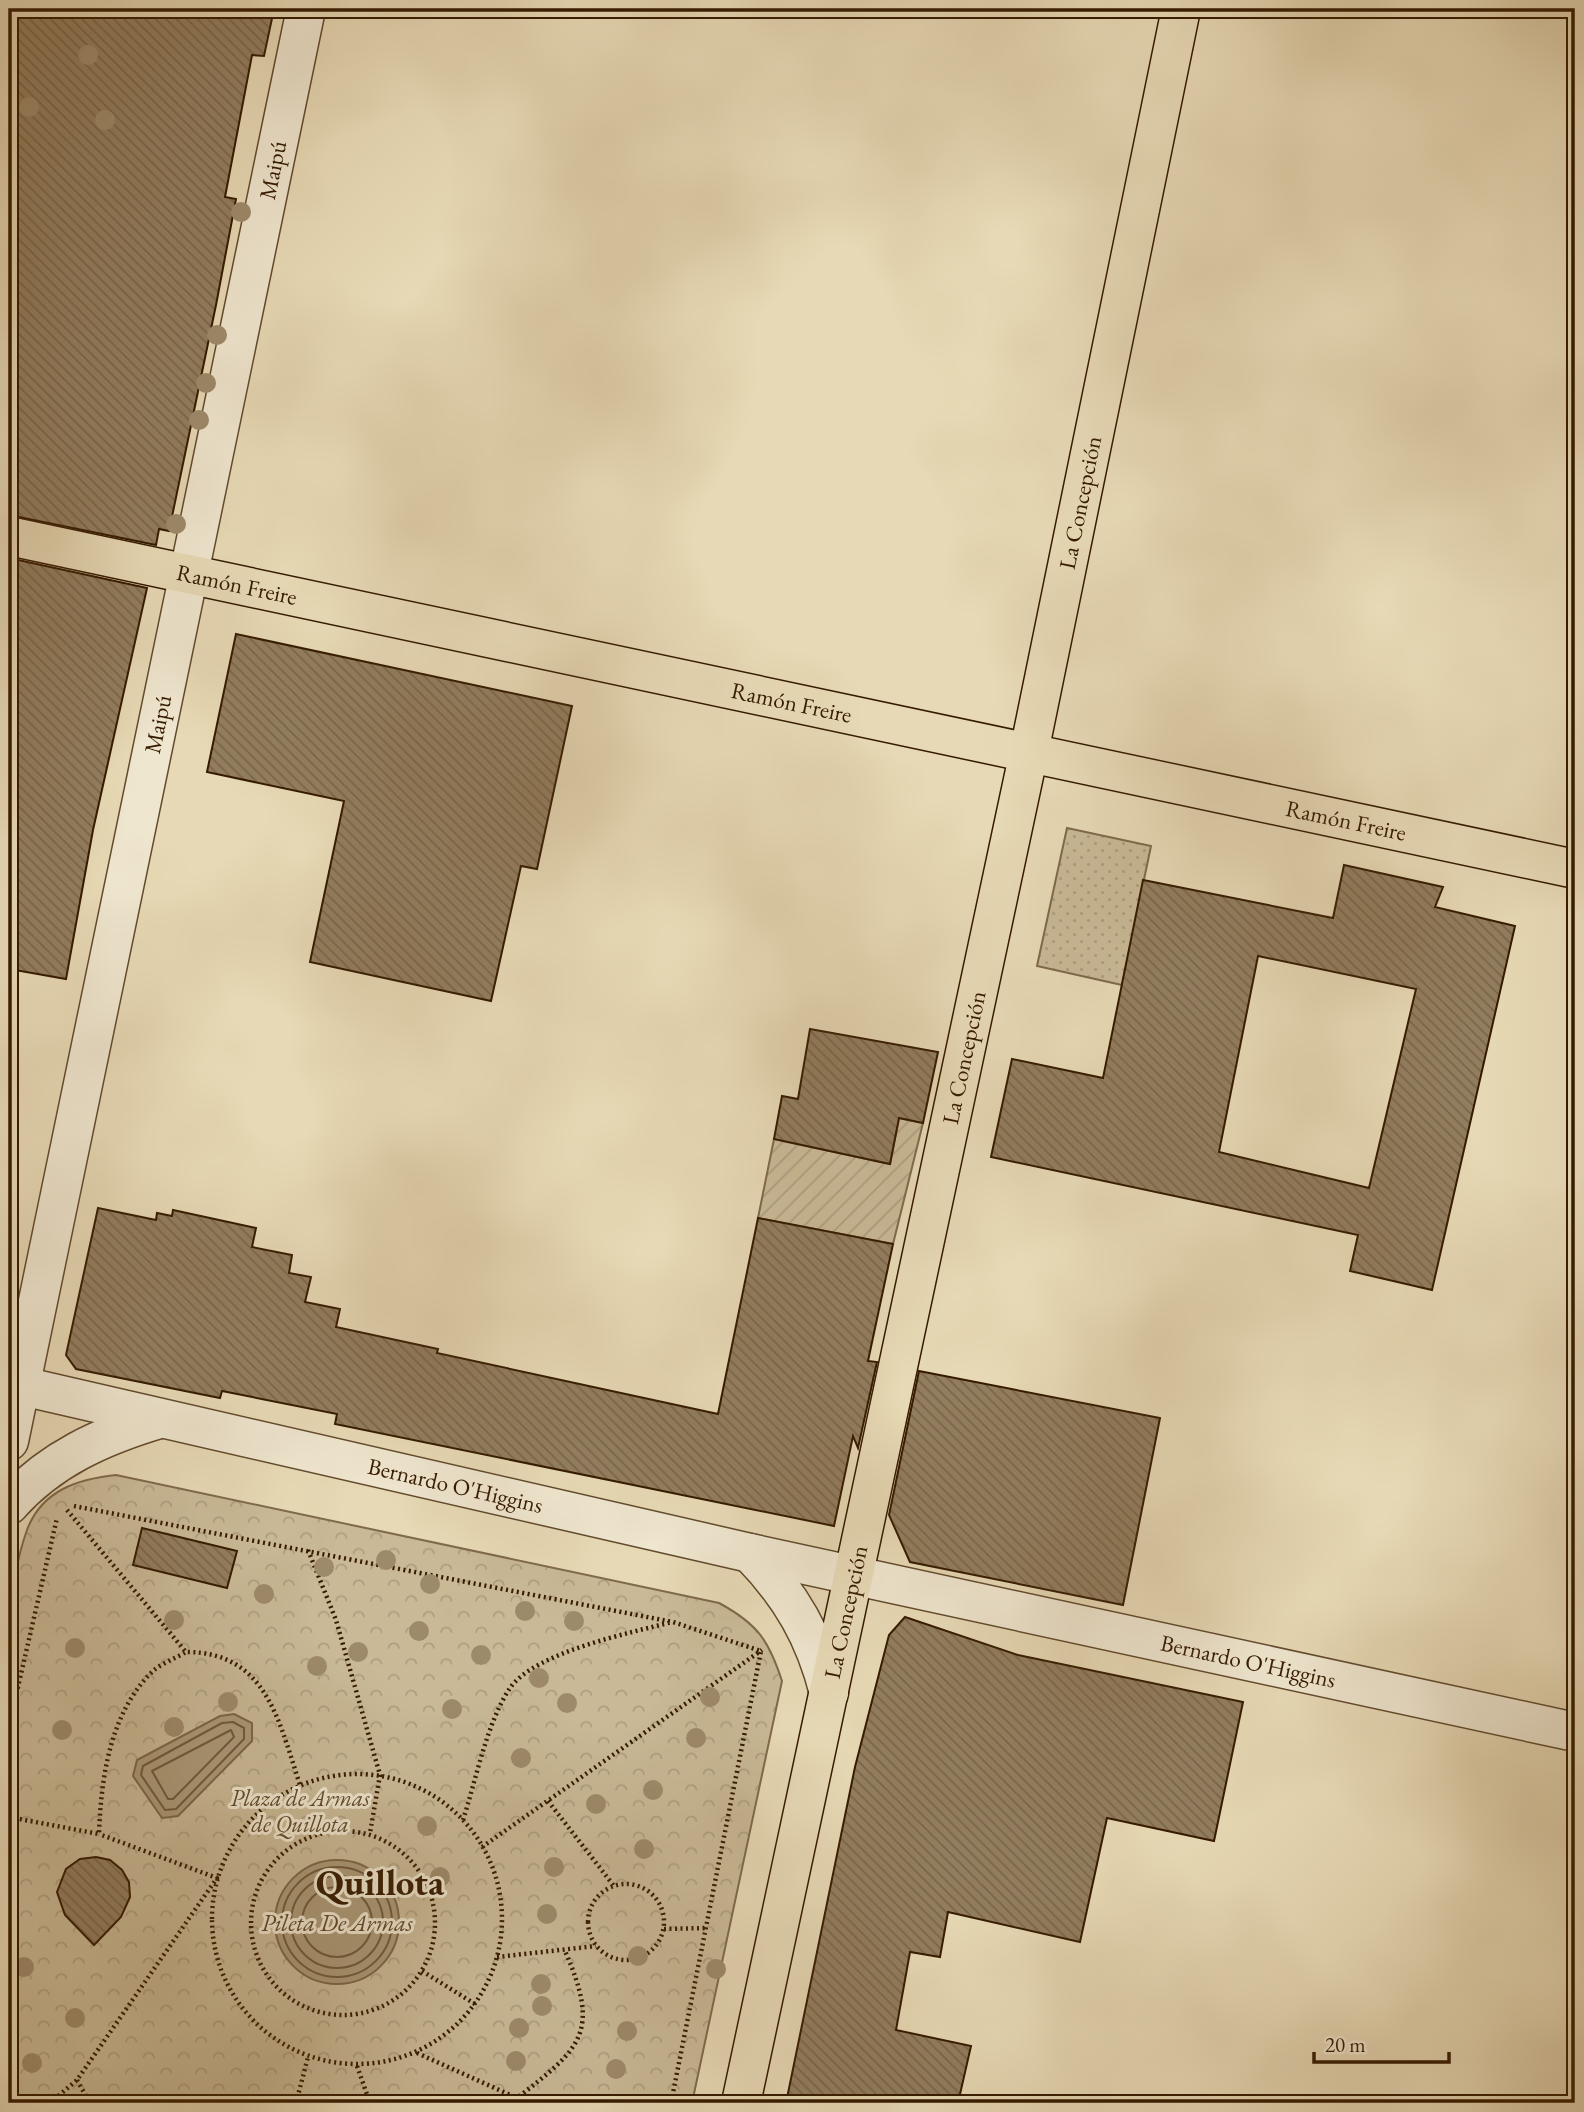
<svg xmlns="http://www.w3.org/2000/svg" width="1584" height="2112" viewBox="0 0 1584 2112" font-family="'EB Garamond',serif">
<style>
.grass{fill:url(#grass-dots);stroke:#7f6a4b;stroke-width:2}
.park{fill:url(#park-crowns);stroke:#7f6a4b;stroke-width:2}
.garden{fill:url(#garden-furrows);stroke:#7f6a4b;stroke-width:2}
.water{fill:#aa9877;stroke:#7b6647;stroke-width:2}
.lines{fill:none;stroke-linecap:round;stroke-linejoin:round}
.shore{stroke:#70593c;stroke-width:2}
.building{fill:url(#building-back-hatch);stroke:#351a00;stroke-width:2;fill-rule:evenodd}
.minor-casing{stroke:#624a2d;stroke-width:41}
.major-casing{stroke:#351a00;stroke-width:41}
.path{stroke:#351a00;stroke-width:4.5;stroke-dasharray:2 3.5;stroke-linecap:butt}
.minor{stroke:#efe6cf;stroke-width:38}
.major{stroke:#e7d9b5;stroke-width:38}
.tree{fill:#9d8a6a}
.labels{text-anchor:middle;stroke-width:6;stroke-linejoin:round;paint-order:stroke}
.street-label{font-size:23px;fill:#351a00;stroke:#efe6cf}
.park-label{font-size:23px;font-style:italic;fill:#614a2d;stroke:#efe6cf}
.water-label{font-size:24px;font-style:italic;fill:#5e462a;stroke:#efe6cf}
.town-label{font-size:37px;font-weight:bold;fill:#351a00;stroke:#efe6cf}
</style>
<defs>
<pattern id="grass-dots" width="8" height="8" patternUnits="userSpaceOnUse" patternTransform="scale(1.75)"><rect width="8" height="8" fill="#c9b996"/><path d="M2 2h.1M6 6h.1" fill="none" stroke="#ad9e80" stroke-width="1.8" stroke-linecap="round"/></pattern>
<pattern id="park-crowns" width="20" height="18" patternUnits="userSpaceOnUse" patternTransform="scale(1.75)"><rect width="20" height="18" fill="#c9b996"/><path d="M2 6a3 3 0 1 1 6 0M12 15a3 3 0 1 1 6 0" fill="none" stroke="#ad9e80"/></pattern>
<pattern id="garden-furrows" width="10" height="10" patternUnits="userSpaceOnUse" patternTransform="scale(1.75)"><rect width="10" height="10" fill="#c9b996"/><path d="M-1 1l2-2M0 10L10 0M9 11l2-2" fill="none" stroke="#ad9e80"/></pattern>
<pattern id="building-back-hatch" width="6" height="6" patternUnits="userSpaceOnUse" patternTransform="scale(1.75)"><rect width="6" height="6" fill="#927d5e"/><path d="M-1 5l2 2M0 0l6 6M5-1l2 2" fill="none" stroke="#78664b"/></pattern>
</defs>
<rect width="100%" height="100%" fill="#e7d9b5"/>
<filter id="stains"><feTurbulence type="fractalNoise" baseFrequency=".00286" numOctaves="4"/><feColorMatrix values="0 0 0 0 .2 0 0 0 0 .09 0 0 0 0 .02 0 0 0 .5 -.17"/></filter>
<radialGradient id="worn" r=".72"><stop offset=".6" stop-color="#630" stop-opacity="0"/><stop offset="1" stop-color="#630" stop-opacity=".3"/></radialGradient>
<path class="grass" d="M1067 828 1151 846 1122 985 1037 966Z"/>
<path class="park" d="M116 1475 719 1603C758 1624 769 1641 782 1681L692 2103H9C9 1991 9 1880 9 1768 9 1693 1 1602 27 1530 42 1490 78 1479 116 1475Z"/>
<path class="garden" d="M899 1118 923 1123 893 1244 758 1218 774 1139 890 1164Z"/>
<path class="water" d="M234 1714 252 1723V1741L178 1816 162 1818 133 1776 137 1760 220 1716Z
M275 1922a62 62 0 1 1 124 0a62 62 0 1 1-124 0Z"/>
<g class="lines">
<path class="shore" d="M233 1722 244 1728V1739L176 1809 165 1810 141 1775 143 1766 222 1723Z
M231 1730 234 1737 173 1799H168L152 1771Z
M282 1922a55 55 0 1 1 110 0a55 55 0 1 1-110 0Z
M291 1922a46 46 0 1 1 92 0a46 46 0 1 1-92 0Z
M302 1922a35 35 0 1 1 70 0a35 35 0 1 1-70 0Z"/>
</g>
<path class="building" d="M9 9H274L264 56 252 55 225 197 236 199 216 305 169 531 159 529 156 545 9 515Z
M9 558 147 588 93 830 66 979 9 969Z
M236 634 572 706 537 869 521 866 491 1001 310 962 344 801 207 772Z
M1344 865 1443 887 1435 907 1515 926 1432 1290 1350 1271 1358 1235 991 1157 1012 1059 1103 1078 1143 880 1333 918ZM1258 956 1416 989 1369 1188 1219 1152Z
M810 1029 938 1052 923 1123 899 1118 890 1164 774 1139 782 1096 798 1099Z
M98 1208 156 1220 157 1213 172 1216 173 1210 256 1228 252 1247 292 1255 289 1273 311 1277 305 1302 340 1309 336 1327 438 1349 437 1353 718 1414 758 1218 893 1244 868 1361 877 1362 858 1448 853 1436 834 1526 335 1424 337 1414 222 1391 220 1398 76 1369 66 1355Z
M919 1371 1160 1418 1123 1605 910 1562 889 1515Z
M142 1528 237 1551 227 1588 133 1565Z
M905 1617 1018 1655 1243 1702 1214 1841 1107 1818 1080 1942 948 1912 940 1957 910 1952 896 2030 971 2046 958 2103H786L855 1767 889 1635Z
M96 1857 110 1860 122 1870 129 1882 130 1897 121 1917 94 1945 65 1915 57 1892 66 1869 80 1859Z"/>
<g class="lines">
<g class="minor-casing">
<g id="minor">
<path id="s1" d="M9 1383 750 1553 1575 1732"/>
<path id="s2" d="M9 1441 306 9"/>
<path d="M9 1505C50 1459 102 1436 159 1419"/>
<path d="M750 1553C791 1595 815 1637 829 1693"/>
</g>
</g>
<g class="major-casing">
<g id="major">
<path id="s3" d="M9 536 1575 869"/>
<path id="s4" d="M741 2103 1029 752 1181 9"/>
</g>
</g>
<path class="path" d="M74 1506 673 1622 761 1651 671 2103
M67 1510 186 1652C267 1652 279 1722 300 1785
M308 1550 336 1620 380 1775 370 1833
M9 1726 57 1518
M212 1919a145 145 0 1 1 290 0a145 145 0 1 1-290 0Z
M548 1801 614 1886
M9 1817 99 1834C101 1778 110 1712 153 1671 162 1663 176 1658 186 1652
M463 1820C476 1780 487 1722 510 1688 535 1652 630 1633 672 1622
M251 1923a92 92 0 1 1 184 0a92 92 0 1 1-184 0Z
M482 1847 762 1650
M588 1922a38 38 0 1 1 76 0a38 38 0 1 1-76 0Z
M664 1929 707 1928
M497 1957 596 1946
M422 1971 475 2004
M417 2053 517 2098 511 2103
M357 2066 370 2103
M77 2080 90 2103
M50 2103 77 2080 217 1878 99 1834
M296 2103 308 2057
M530 2103 517 2098C581 2048 601 2033 565 1951"/>
<use href="#minor" class="minor"/>
<use href="#major" class="major"/>
</g>
<g class="tree">
<circle cx="88" cy="55" r="10"/>
<circle cx="29" cy="107" r="10"/>
<circle cx="105" cy="120" r="10"/>
<circle cx="241" cy="212" r="10"/>
<circle cx="217" cy="335" r="10"/>
<circle cx="206" cy="383" r="10"/>
<circle cx="199" cy="420" r="10"/>
<circle cx="176" cy="524" r="10"/>
<circle cx="386" cy="1560" r="10"/>
<circle cx="324" cy="1567" r="10"/>
<circle cx="430" cy="1584" r="10"/>
<circle cx="264" cy="1594" r="10"/>
<circle cx="525" cy="1611" r="10"/>
<circle cx="174" cy="1620" r="10"/>
<circle cx="574" cy="1621" r="10"/>
<circle cx="419" cy="1631" r="10"/>
<circle cx="75" cy="1648" r="10"/>
<circle cx="358" cy="1652" r="10"/>
<circle cx="481" cy="1655" r="10"/>
<circle cx="317" cy="1666" r="10"/>
<circle cx="539" cy="1678" r="10"/>
<circle cx="710" cy="1697" r="10"/>
<circle cx="228" cy="1702" r="10"/>
<circle cx="567" cy="1703" r="10"/>
<circle cx="452" cy="1709" r="10"/>
<circle cx="174" cy="1727" r="10"/>
<circle cx="62" cy="1730" r="10"/>
<circle cx="696" cy="1738" r="10"/>
<circle cx="521" cy="1758" r="10"/>
<circle cx="653" cy="1790" r="10"/>
<circle cx="596" cy="1804" r="10"/>
<circle cx="427" cy="1826" r="10"/>
<circle cx="644" cy="1849" r="10"/>
<circle cx="554" cy="1867" r="10"/>
<circle cx="440" cy="1877" r="10"/>
<circle cx="547" cy="1914" r="10"/>
<circle cx="638" cy="1956" r="10"/>
<circle cx="24" cy="1967" r="10"/>
<circle cx="716" cy="1969" r="10"/>
<circle cx="541" cy="1984" r="10"/>
<circle cx="542" cy="2006" r="10"/>
<circle cx="75" cy="2018" r="10"/>
<circle cx="519" cy="2028" r="10"/>
<circle cx="627" cy="2031" r="10"/>
<circle cx="516" cy="2061" r="10"/>
<circle cx="32" cy="2063" r="10"/>
<circle cx="616" cy="2069" r="10"/>
</g>
<g class="labels">
<g class="street-label">
<text dy="8" stroke="none"><textPath href="#s2" startOffset="1298">Maipú</textPath></text>
<text dy="8" stroke="none"><textPath href="#s4" startOffset="1636">La Concepción</textPath></text>
<text dy="8" stroke="none"><textPath href="#s3" startOffset="233">Ramón Freire</textPath></text>
<text dy="8" stroke="none"><textPath href="#s3" startOffset="800">Ramón Freire</textPath></text>
<text dy="8" stroke="none"><textPath href="#s2" startOffset="732">Maipú</textPath></text>
<text dy="8" stroke="none"><textPath href="#s3" startOffset="1367">Ramón Freire</textPath></text>
<text dy="8" stroke="none"><textPath href="#s4" startOffset="1069">La Concepción</textPath></text>
<text dy="8" stroke="none"><textPath href="#s1" startOffset="458">Bernardo O'Higgins</textPath></text>
<text dy="8" stroke="none"><textPath href="#s4" startOffset="502">La Concepción</textPath></text>
<text dy="8" stroke="none"><textPath href="#s1" startOffset="1270">Bernardo O'Higgins</textPath></text>
</g>
<g class="park-label">
<text x="300" y="1806">Plaza de Armas<tspan x="300" dy="26">de Quillota</tspan></text>
</g>
<g class="water-label">
<text x="337" y="1931">Pileta De Armas</text>
</g>
<g class="town-label">
<text x="380" y="1895">Quillota</text>
</g>
</g>
<rect width="1584" height="2112" fill="none" stroke="#e7d9b5" stroke-width="35"/>
<rect x="10" y="10" width="1563" height="2091" fill="none" stroke="#351a00" stroke-width="3.5"/>
<rect x="18" y="18" width="1549" height="2077" fill="none" stroke="#351a00" stroke-width="2"/>
<path d="M1314 2052v10h135v-10" fill="none" stroke="#351a00" stroke-width="3.5"/>
<text x="1325" y="2052" font-size="21" fill="#351a00" stroke="#efe6cf" stroke-width="5" paint-order="stroke">20 m</text>
<rect width="100%" height="100%" filter="url(#stains)"/>
<rect width="100%" height="100%" fill="url(#worn)"/>
</svg>
